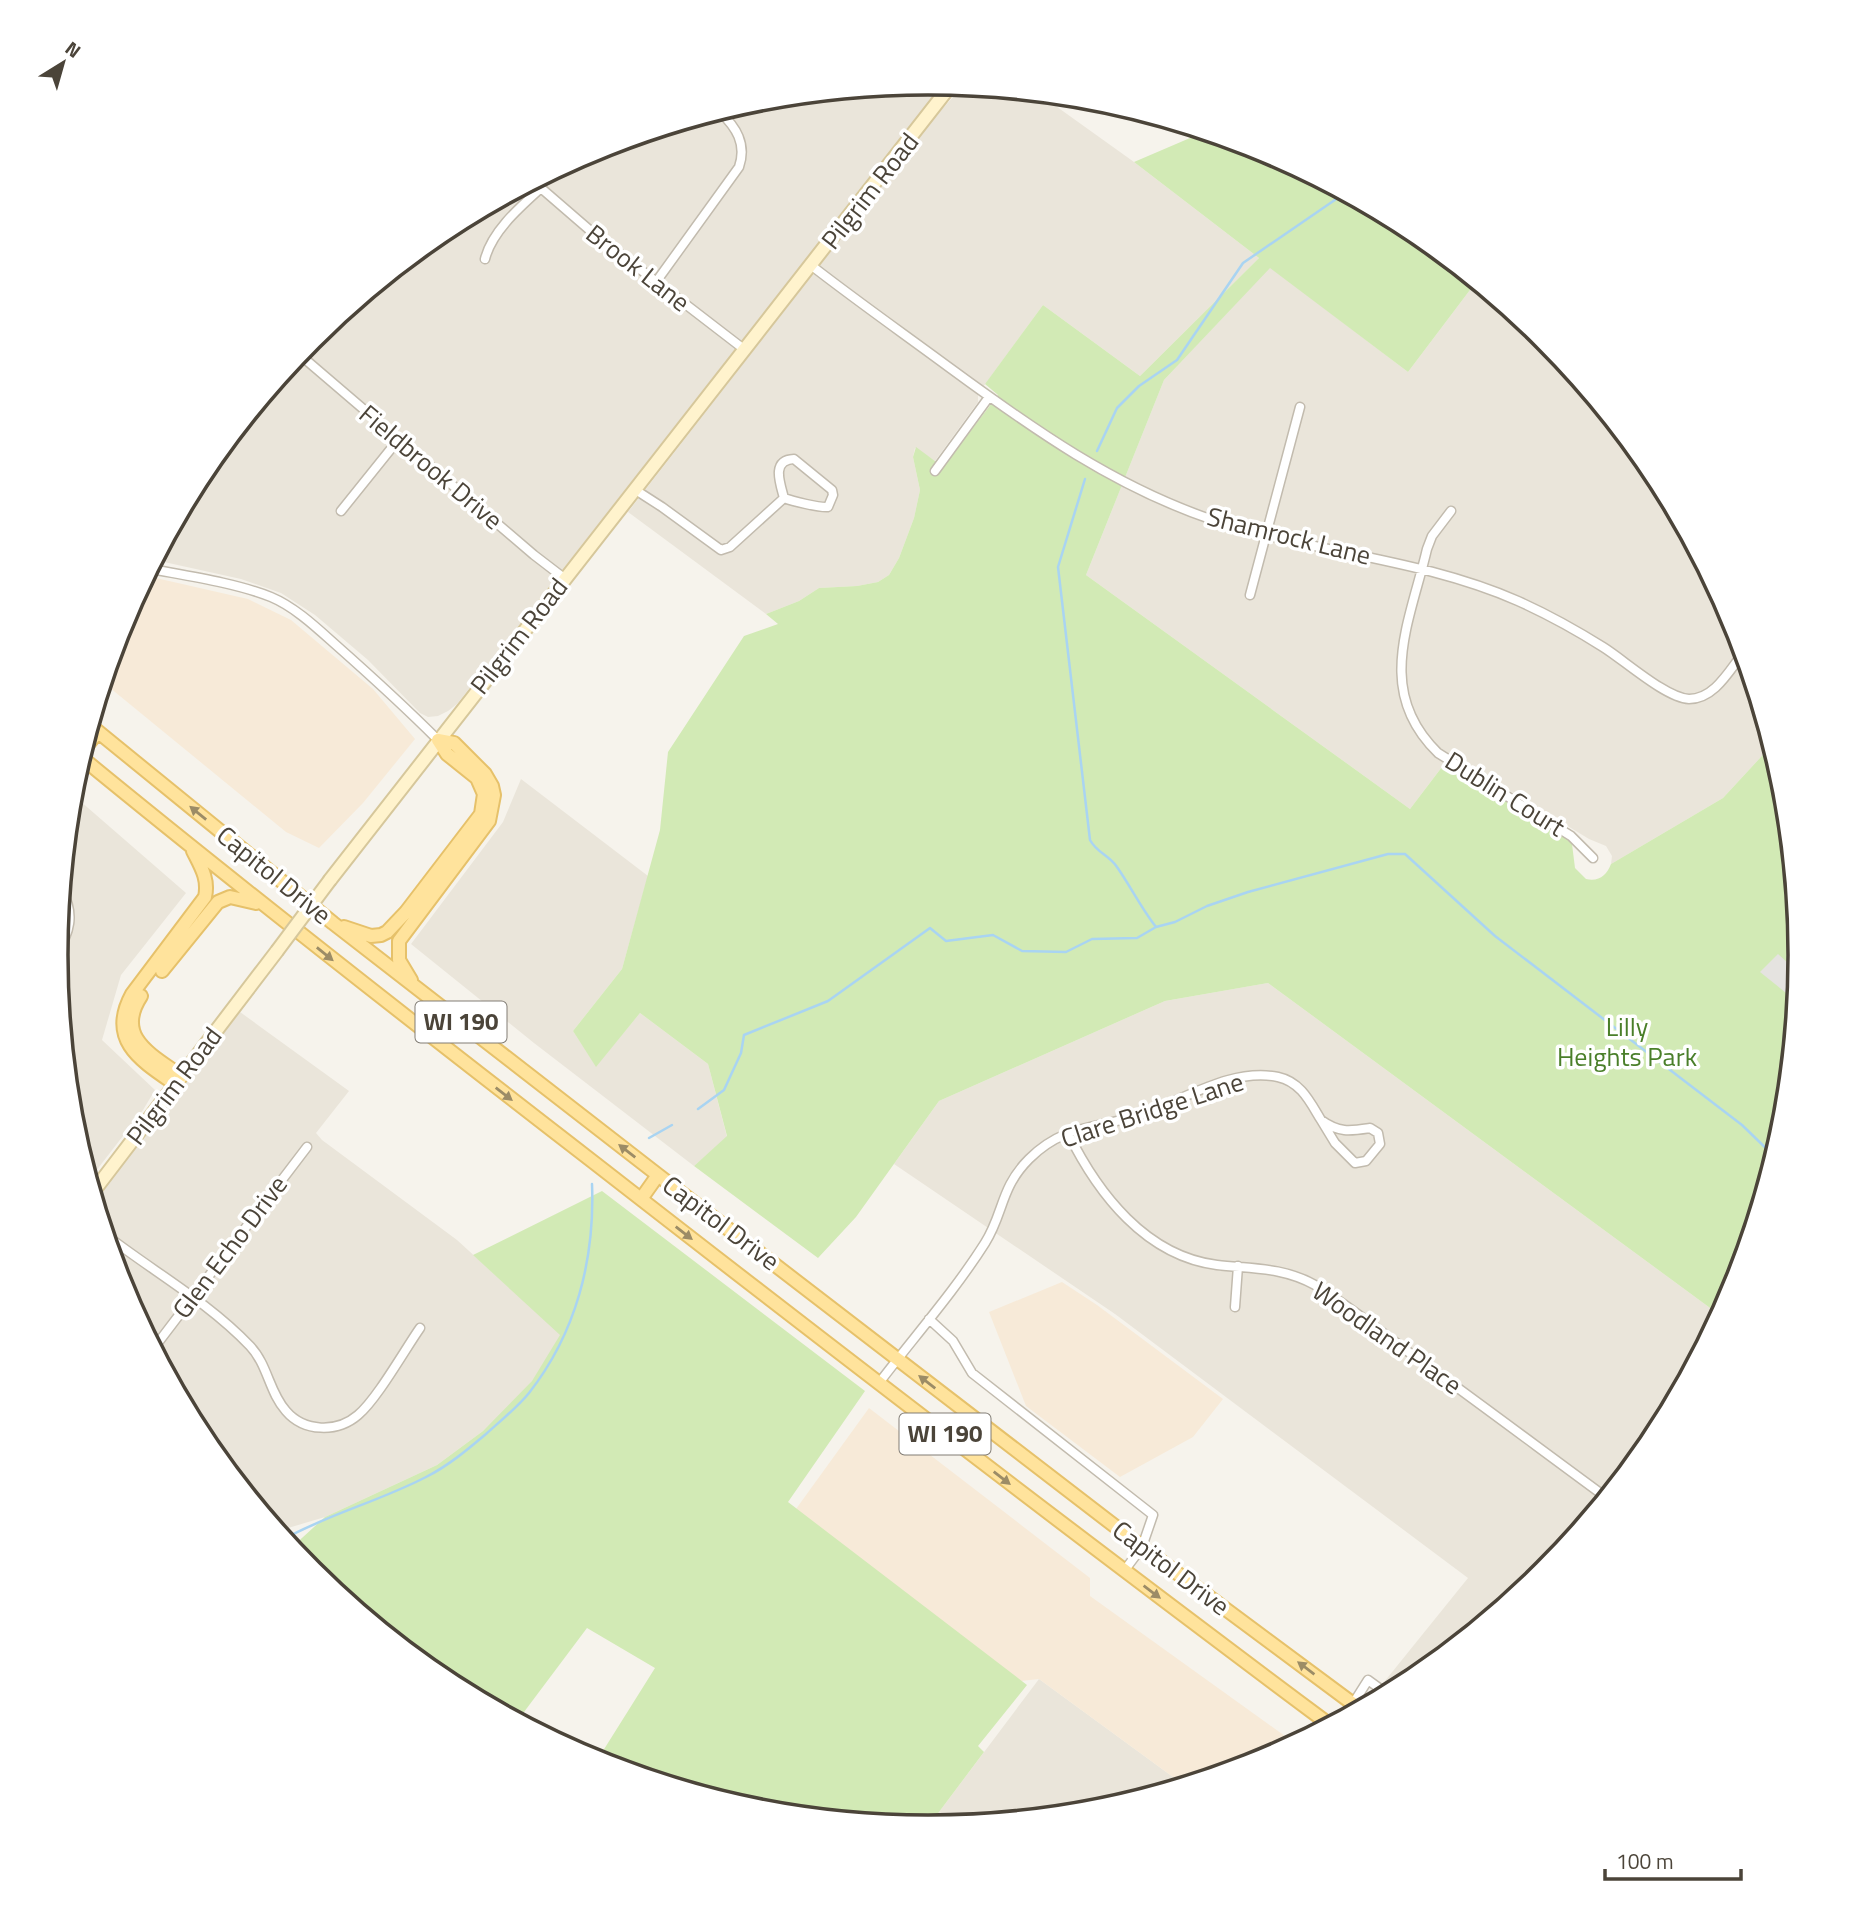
<svg xmlns="http://www.w3.org/2000/svg" width="1857" height="1911" viewBox="0 0 1857 1911" font-family="'Titillium Web',sans-serif">
<style>
.residential{fill:#eae5da}
.commercial{fill:#f7ead8}
.green{fill:#d2eab5}
.parking{fill:#e5e3e0}
.lines{fill:none;stroke-linecap:round;stroke-linejoin:round}
.stream{stroke:#a9d4f2;stroke-width:2.5}
.street-casing{stroke:#c2bbae;stroke-width:11}
.secondary-casing{stroke:#d6c79b;stroke-width:16}
.primary-casing{stroke:#e6c16a;stroke-width:16}
.street{stroke:#fff;stroke-width:8}
.secondary{stroke:#fff3cd;stroke-width:12}
.primary{stroke:#ffe39c;stroke-width:12}
.secondary-bridge-casing{stroke:#d6c79b;stroke-width:16;stroke-linecap:butt}
.secondary-bridge{stroke:#fff3cd;stroke-width:12}
.oneway{fill:#9c8c66}
.labels{text-anchor:middle;stroke-width:7;stroke-linejoin:round;paint-order:stroke}
.shield{fill:#fff;stroke:#817c74;stroke-width:2}
.shield-label{font-size:24px;font-weight:bold;fill:#4b4439}
.street-label{font-size:26px;fill:#4b4439;stroke:#fff}
.park-label{font-size:26px;fill:#4a7f2a;stroke:#fff}
.rim{fill:none;stroke:#4b4439;stroke-width:3.5}
</style>
<rect width="100%" height="100%" fill="#f6f3ec"/>
<path class="residential" d="M929 83 943 84 457 704 448 711 438 716 428 717 420 713 368 660 315 615 281 593 241 579 155 560 203 470 312 338 444 230 595 149 759 100Z
M963 86 1039 94 1134 162 1259 258 1140 376 1043 305 978 394V402L935 461 915 448 913 457 920 490 914 518 899 558 889 575 878 582 857 586 819 588 799 601 766 614 628 512 935 117Z
M1270 267 1408 372 1476 282 1546 339 1654 471 1735 622 1772 745 1723 798 1611 864 1612 856 1606 846 1589 839 1451 755 1410 809 1086 575 1164 380Z
M521 779 648 876 622 969 573 1031 596 1066 640 1013 708 1064 727 1137 694 1166 534 1043 411 944 503 822Z
M72 794 186 893 121 975 102 1040 155 1090 143 1110 89 1180 73 1125 56 955Z
M1268 983 1721 1316 1654 1441 1545 1573 1413 1681 1376 1701 1372 1697 1468 1578 1115 1314 894 1164 939 1101 1165 1001Z
M240 1012 349 1091 316 1133 322 1140 457 1240 561 1335 534 1379 516 1400 483 1431 437 1465 325 1517 278 1531 203 1440 122 1289 95 1199Z
M1039 1679 1184 1785 1098 1811 927 1828Z"/>
<path class="commercial" d="M147 576 248 599 291 620 373 689 415 739 363 803 319 848 286 832 104 683 123 621Z
M1062 1282 1097 1305 1223 1399 1193 1437 1120 1477 1026 1406 989 1312Z
M869 1408 1090 1578V1596L1296 1744 1262 1762 1184 1785 1039 1679 1021 1681 796 1509Z"/>
<path class="green" d="M1204 132 1263 150 1414 230 1476 282 1408 372 1270 268 1164 380 1086 575 1410 809 1445 763 1567 838 1572 844 1575 868 1586 879C1599 882 1607 875 1611 864L1723 798 1772 745 1784 786 1801 955 1784 1126 1734 1290 1721 1316 1268 983 1165 1001 939 1101 856 1217 818 1258 694 1166 727 1136 708 1064 640 1013 596 1067 573 1031 622 969 660 830 668 752 744 636 778 624 766 614 799 601 819 588 857 586 878 582 889 575 899 558 914 518 920 490 913 457 916 447 943 467 998 395 985 384 1043 305 1140 376 1259 258 1134 162Z
M602 1191 865 1391 788 1502 1027 1685 978 1746 984 1752 927 1828 758 1811 596 1762 655 1668 587 1628 518 1720 443 1681 311 1572 291 1548 325 1517 437 1465 483 1431 532 1381 560 1335 473 1255Z"/>
<path class="parking" d="M1778 954 1799 973 1796 1001 1760 972Z"/>
<g class="lines">
<path class="stream" d="M1097 451 1117 408 1139 386 1177 360 1243 263 1345 193
M1085 479 1058 567 1090 840C1097 853 1109 855 1117 867 1131 887 1141 908 1156 927
M698 1109 724 1090 741 1053 744 1035 828 1001 930 928 946 941 993 935 1022 951 1066 952 1092 939 1137 938 1156 927 1175 922 1207 906 1248 892 1388 854H1405L1495 936 1742 1125 1775 1157
M649 1138 672 1125
M284 1539C329 1514 380 1501 426 1477 448 1466 467 1450 486 1434 500 1421 517 1408 529 1393 576 1333 595 1260 592 1184"/>
<g class="street-casing">
<path id="street" d="M534 182 593 233 745 350
M485 259C492 231 520 207 541 188
M812 266C857 301 904 334 950 368 1033 429 1115 487 1213 520 1314 553 1420 558 1518 601 1547 614 1576 630 1603 647 1624 660 1666 698 1689 699 1715 699 1730 669 1744 652
M656 282 739 167C747 144 736 127 720 112
M299 354 534 555 564 578
M794 459 832 490 833 495 828 507C820 508 792 501 784 498 780 483 771 460 794 459Z
M935 471 989 397
M634 489 662 507 721 550 730 547 784 498
M341 511 398 440
M1451 511 1432 536 1427 549C1410 622 1374 691 1438 753L1571 836 1593 858
M151 569C188 576 236 583 271 597 295 607 317 628 336 645 371 676 405 707 438 740
M1250 595 1300 407
M56 954C70 933 75 914 62 891
M1321 1120C1339 1133 1350 1131 1370 1128L1378 1133 1380 1144 1366 1161 1355 1163 1335 1143Z
M1068 1133C1098 1194 1146 1256 1217 1265 1252 1269 1283 1267 1315 1285 1349 1306 1381 1332 1414 1356 1479 1403 1543 1451 1607 1498
M106 1235C154 1272 208 1302 250 1346 268 1365 269 1392 286 1411 304 1432 337 1433 358 1415 377 1399 404 1351 420 1328
M1235 1307 1238 1266
M929 1319 953 1341 972 1373 1153 1515 1142 1547 1124 1571
M154 1348 307 1147
M879 1383C914 1337 954 1292 985 1243 1004 1213 1000 1188 1029 1159 1063 1125 1094 1129 1136 1116 1180 1103 1229 1067 1278 1077 1301 1082 1310 1102 1321 1120
M1344 1718 1368 1680 1379 1688 1393 1692"/>
</g>
<g class="secondary-casing">
<path id="secondary" d="M330 880 951 85
M93 1192 277 951"/>
</g>
<g class="primary-casing">
<path id="primary" d="M91 726 333 923 658 1175 1142 1547 1360 1709
M84 749 98 732
M81 757C249 895 420 1028 592 1161 836 1351 1082 1540 1330 1725
M344 927 371 936 381 935 387 932 406 912 481 814 484 794 477 778 447 754 438 740
M162 971 218 902 230 897 256 903
M411 980 399 960V941L489 821 494 795 492 786 485 774 454 743 438 740
M141 996C114 1037 152 1055 181 1076
M175 1084C140 1060 107 1040 132 994L205 897C209 879 201 867 193 851
M641 1199 658 1175"/>
</g>
<use href="#street" class="street"/>
<use href="#secondary" class="secondary"/>
<use href="#primary" class="primary"/>
<g class="secondary-bridge-casing">
<path id="secondary-bridge" d="M277 951 330 880"/>
</g>
<use href="#secondary-bridge" class="secondary-bridge"/>
</g>
<defs><path id="oneway-solid" d="M-6-.8H1V-3.2L6.5 0L1 3.2V.8H-6Z" transform="scale(1.75)"/></defs>
<g class="oneway">
<use href="#oneway-solid" transform="translate(198 813) rotate(-141)"/>
<use href="#oneway-solid" transform="translate(325 954) rotate(39)"/>
<use href="#oneway-solid" transform="translate(504 1094) rotate(38)"/>
<use href="#oneway-solid" transform="translate(627 1151) rotate(-142)"/>
<use href="#oneway-solid" transform="translate(684 1233) rotate(38)"/>
<use href="#oneway-solid" transform="translate(927 1382) rotate(-142)"/>
<use href="#oneway-solid" transform="translate(1002 1478) rotate(38)"/>
<use href="#oneway-solid" transform="translate(1152 1592) rotate(37)"/>
<use href="#oneway-solid" transform="translate(1306 1668) rotate(-143)"/>
</g>
<g class="labels">
<g class="shield">
<rect x="415.5" y="1001.5" width="91" height="41" rx="5"/>
<rect x="899.5" y="1413.5" width="91" height="41" rx="5"/>
</g>
<g class="shield-label">
<text x="461" y="1030">WI 190</text>
<text x="945" y="1442">WI 190</text>
</g>
<g class="street-label">
<text transform="translate(870 191) rotate(-52)" y="9">Pilgrim Road</text>
<text transform="translate(638 268) rotate(38)" y="9">Brook Lane</text>
<text transform="translate(431 467) rotate(40)" y="9">Fieldbrook Drive</text>
<text transform="translate(1289 536) rotate(14)" y="9">Shamrock Lane</text>
<text transform="translate(519 636) rotate(-52)" y="9">Pilgrim Road</text>
<text transform="translate(1505 794) rotate(32)" y="9">Dublin Court</text>
<text transform="translate(274 875) rotate(39)" y="9">Capitol Drive</text>
<text transform="translate(174 1086) rotate(-53)" y="9">Pilgrim Road</text>
<text transform="translate(1152 1110) rotate(-18)" y="9">Clare Bridge Lane</text>
<text transform="translate(721 1223) rotate(37)" y="9">Capitol Drive</text>
<text transform="translate(230 1247) rotate(-53)" y="9">Glen Echo Drive</text>
<text transform="translate(1387 1338) rotate(35)" y="9">Woodland Place</text>
<text transform="translate(1171 1568) rotate(37)" y="9">Capitol Drive</text>
</g>
<g class="park-label">
<text x="1627" y="1036">Lilly<tspan x="1627" dy="30">Heights Park</tspan></text>
</g>
</g>
<path d="M0 0H1857V1911H0ZM68 955a860 860 0 1 1 1720 0a860 860 0 1 1-1720 0Z" fill="#fff" fill-rule="evenodd"/>
<path class="rim" d="M68 955a860 860 0 1 1 1720 0a860 860 0 1 1-1720 0Z"/>
<g transform="translate(63 63) rotate(37)" stroke="#ffffff" stroke-width="5" paint-order="stroke">
<path d="M0-5L12 26L0 18L-12 26Z" fill="#4b4439"/>
<text y="-10" font-size="19" font-weight="bold" text-anchor="middle" fill="#4b4439">N</text>
</g>
<path d="M1605 1869v10h136v-10" fill="none" stroke="#4b4439" stroke-width="3.5"/>
<text x="1616" y="1869" font-size="21" fill="#4b4439" stroke="#ffffff" stroke-width="5" paint-order="stroke">100 m</text>
</svg>
